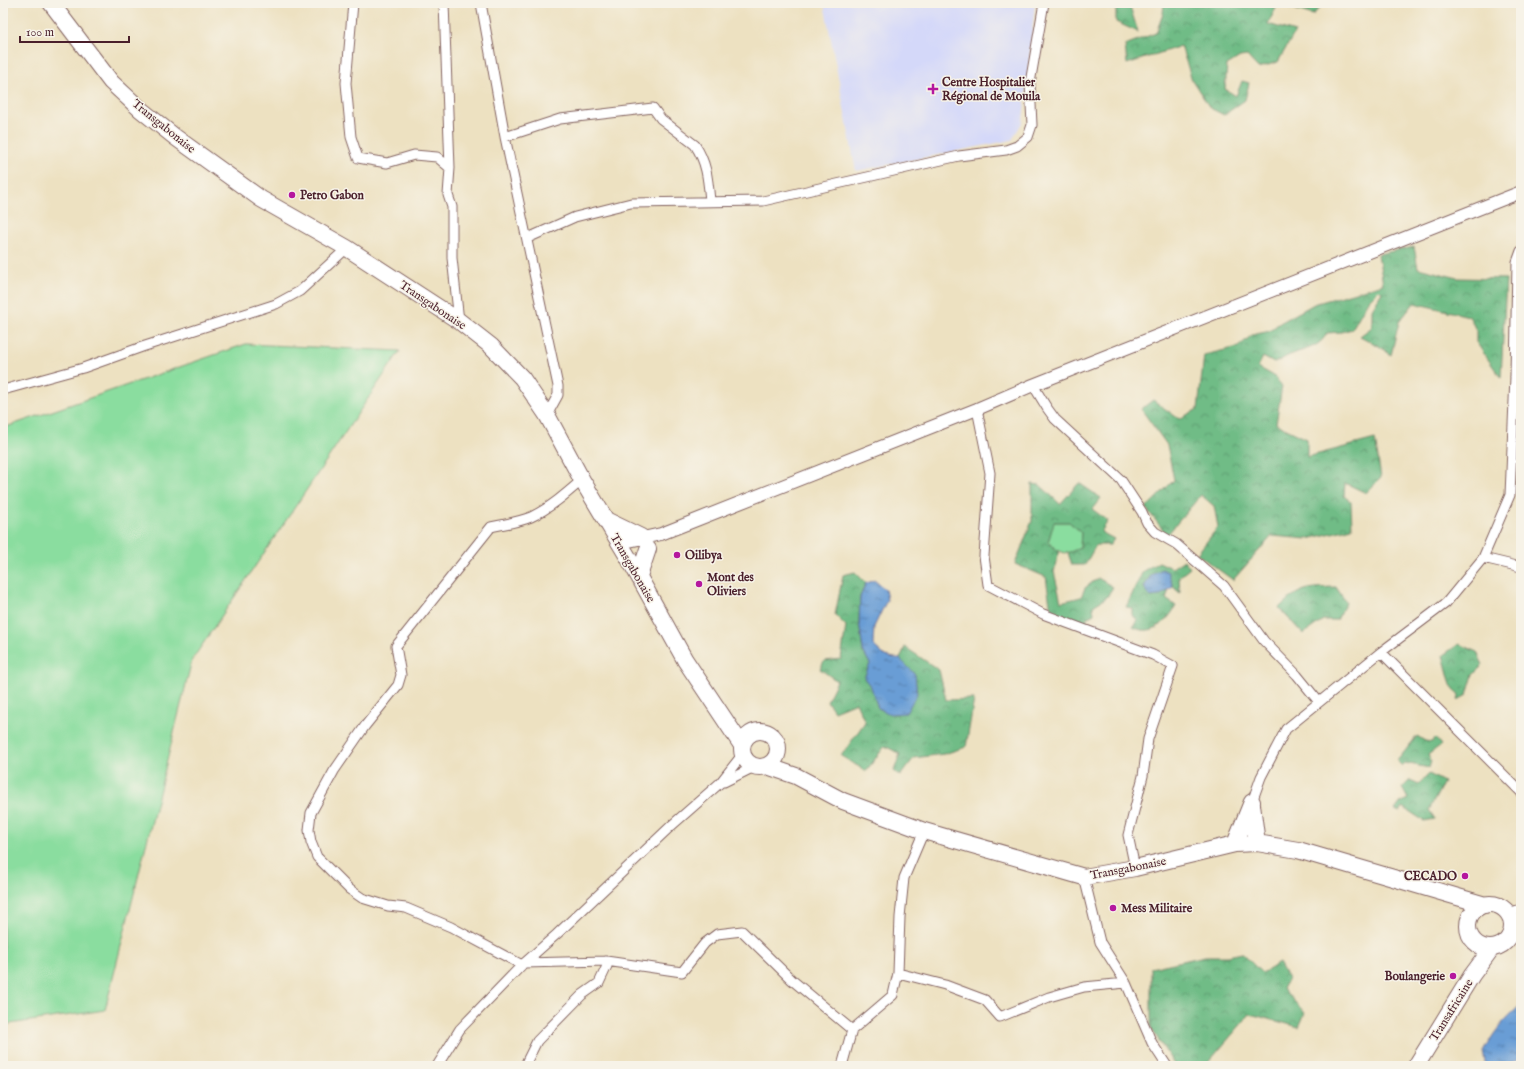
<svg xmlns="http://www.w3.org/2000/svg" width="1524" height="1069" viewBox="0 0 1524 1069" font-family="'IM FELL English',serif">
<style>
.built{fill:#d4d8f9}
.grass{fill:#8add9f;stroke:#6a7e65}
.forest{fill:url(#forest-crowns);stroke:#5c6e58}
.water{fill:url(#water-ripples);stroke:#5a5e80}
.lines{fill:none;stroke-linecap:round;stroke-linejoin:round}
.street-casing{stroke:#836360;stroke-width:11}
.secondary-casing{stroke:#836360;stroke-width:14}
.highway-casing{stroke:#836360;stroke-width:18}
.street{stroke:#fff;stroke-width:9}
.secondary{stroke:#fff;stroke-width:12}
.highway{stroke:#fff;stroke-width:16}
.poi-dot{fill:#b5179e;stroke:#f7f3e8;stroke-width:1.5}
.labels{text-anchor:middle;stroke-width:3;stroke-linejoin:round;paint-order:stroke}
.poi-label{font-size:12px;font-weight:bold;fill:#4a1f2b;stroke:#f7f3e8;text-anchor:start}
.street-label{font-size:12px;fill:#4a1f2b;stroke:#f7f3e8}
</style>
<defs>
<pattern id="forest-crowns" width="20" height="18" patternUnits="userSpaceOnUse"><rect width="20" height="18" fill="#6fbc86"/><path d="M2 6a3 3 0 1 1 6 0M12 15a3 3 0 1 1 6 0" fill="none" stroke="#5d986e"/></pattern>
<pattern id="water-ripples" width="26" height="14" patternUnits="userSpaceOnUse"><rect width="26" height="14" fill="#699dd5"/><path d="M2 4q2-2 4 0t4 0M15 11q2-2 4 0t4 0" fill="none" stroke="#587fad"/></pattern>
</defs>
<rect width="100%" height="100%" fill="#f7f3e8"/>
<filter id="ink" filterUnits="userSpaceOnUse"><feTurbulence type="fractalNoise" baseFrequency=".025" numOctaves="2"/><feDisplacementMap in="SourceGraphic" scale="8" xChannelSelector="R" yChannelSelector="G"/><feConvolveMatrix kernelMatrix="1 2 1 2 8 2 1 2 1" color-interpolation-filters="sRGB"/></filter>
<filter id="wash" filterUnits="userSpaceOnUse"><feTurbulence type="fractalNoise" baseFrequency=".012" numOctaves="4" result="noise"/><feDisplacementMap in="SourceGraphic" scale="16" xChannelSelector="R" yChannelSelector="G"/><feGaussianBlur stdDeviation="0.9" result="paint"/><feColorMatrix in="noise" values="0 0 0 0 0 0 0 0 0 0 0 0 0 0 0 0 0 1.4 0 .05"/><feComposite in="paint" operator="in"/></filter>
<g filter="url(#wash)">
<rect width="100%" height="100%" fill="#ede1c1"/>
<path class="built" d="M824 3H1035L1023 121 1012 140 856 171Z"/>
<path class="grass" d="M246 344 400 351 192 660 105 1010 3 1025V428Z
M1054 522H1069L1081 532 1080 548C1063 556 1062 554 1048 542Z"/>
<path class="forest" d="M1116 3H1129L1138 32 1116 22Z
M1164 3H1324L1313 15 1278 4 1268 24 1295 32 1278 62 1258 68 1247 56 1240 57 1227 65 1225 89 1236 96 1242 81 1249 83 1245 100 1224 115 1210 108 1192 80 1181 46 1127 64 1125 45 1156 33 1163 14Z
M1414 247 1418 268 1458 278 1506 279 1501 378 1476 342V330L1469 316 1414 303 1399 322 1391 355 1379 346 1360 336 1372 327V309L1382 292 1379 290 1368 301 1352 329 1341 332 1327 333C1320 347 1309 348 1295 353 1288 355 1281 360 1274 363L1263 357 1258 367 1274 376 1282 386 1276 424 1307 439V457L1375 439 1381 478 1366 493 1345 483 1344 496 1351 502 1352 528 1308 539 1272 536 1233 580 1197 554 1218 527 1214 506 1201 495 1167 535 1146 508 1174 480 1167 445 1141 409 1153 400 1179 419 1198 409 1204 355 1238 347 1252 335 1270 331 1278 324 1314 304 1383 284 1378 254Z
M1079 483 1101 498 1092 509 1108 521 1101 532 1114 539 1110 545H1096L1085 565H1072L1068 553 1080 548 1081 532 1069 522H1054L1048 542 1059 552 1054 572 1061 602 1081 597 1085 588 1098 578 1113 587 1107 597 1093 606 1094 614 1086 618 1088 623 1100 624 1095 631 1051 611 1046 577 1015 564 1032 521V484L1040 485 1060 504Z
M1184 560 1190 568 1179 577 1180 593 1173 587 1168 572 1151 575 1144 587 1150 597 1159 596 1169 589 1166 599 1176 606C1167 622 1152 637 1133 627L1138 620 1132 615V608L1126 607 1143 571 1159 562 1172 568Z
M855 572 866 583 860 597 859 621 863 651 870 664 864 678 871 687 878 708 915 674 900 659 905 647 939 670 946 700 974 699 966 747 944 754 914 758 900 776 894 771 900 754 885 746 866 771 841 756 865 722 856 702 834 711 827 701 837 681 820 669 824 661 841 659 846 626 835 615 843 575Z
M1336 587 1346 602 1337 620H1323L1303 634 1279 608C1300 587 1308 588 1336 587Z
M1459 644 1477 652 1483 665 1473 675 1467 695 1458 700 1459 695 1451 685 1443 655Z
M1417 736 1425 741 1432 742 1435 738 1441 745 1428 755 1431 761 1429 768 1405 763 1402 766 1397 761Z
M1429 774 1444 782 1429 810 1435 819 1424 821 1403 807 1400 812 1395 810 1401 802 1408 799 1402 788 1410 780 1419 784Z
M1242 953 1262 973 1279 963 1288 979 1283 989 1305 1013 1299 1027 1250 1014 1205 1066H1175L1151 1028V968L1205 956H1228Z"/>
<path class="water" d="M1162 569 1168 572 1173 587 1159 596 1150 597 1144 587 1151 575Z
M874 580 885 589 887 600 874 627 873 645 885 656 900 659 915 674 917 694 906 713 890 714 878 708 871 687 864 678 870 664 863 651 859 621 860 597 866 583Z
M1521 1005V1058L1502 1066H1486L1483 1052C1494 1032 1503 1020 1521 1005Z"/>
</g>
<g filter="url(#ink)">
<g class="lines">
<g class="street-casing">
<path id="street" d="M353 3 346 83 351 137 358 158 387 163 414 155 437 157 450 168
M444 3 450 168 448 195 452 207V258L459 321
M481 3 505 137 558 386V395L547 415
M505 137 560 119 653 108 661 119 695 145C707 163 708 180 710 201
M528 238 575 217 631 203 763 201 959 156 1006 150 1017 146 1028 137 1032 125 1030 83 1044 3
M1033 385 1047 408 1055 419 1121 480 1142 512 1147 523 1155 532 1176 544 1224 586 1264 641 1297 675 1319 702
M3 390 83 368 142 347 276 304 300 291 347 248
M977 409 990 473 984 556 988 585 1043 614 1153 655 1173 666 1148 739 1143 776 1128 835 1135 868
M1483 558 1521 567
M1381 652 1521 792
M724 782 754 767
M1252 802 1261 777 1286 729 1381 652 1446 603 1483 558 1510 495 1515 377 1517 262 1521 251
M1084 877 1100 942 1126 983 1152 1043 1167 1066
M1507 913 1521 909
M1512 929 1521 919
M524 963 606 961 682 972 705 943 717 934 742 931 792 980 852 1030 893 995 898 973 900 917 904 878 924 831
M522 965 451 927 406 908 388 906 362 898 349 889 317 857 311 842 309 830 311 813 334 771 365 726 398 685 401 675 396 646 491 527C505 524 518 522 531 517 550 508 566 494 582 480
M898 973 945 985 985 1000 1000 1017 1049 997 1084 987 1126 983
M437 1066 460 1029 522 965 557 934 671 826 720 783 742 755
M525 1066 527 1061 537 1041 582 995 599 983 607 966 606 961
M842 1066 852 1030"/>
</g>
<g class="secondary-casing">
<path id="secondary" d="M620 543 661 534 977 409 1033 385 1521 192"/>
</g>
<g class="highway-casing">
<path id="highway" d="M51 3 111 82 140 109 175 137 261 199 347 248 459 321 491 346 522 378 547 415 582 480 628 557 685 660 741 744
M606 520 641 537
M639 576 648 549
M742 749a18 18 0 1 1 36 0a18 18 0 1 1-36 0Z
M767 766 796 776 843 801 924 831 1084 877 1135 868 1235 844 1257 843 1298 850 1485 905
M1252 805 1257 843
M1235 844 1252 802
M1468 926a22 22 0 1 1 44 0a22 22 0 1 1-44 0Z
M1416 1066 1472 975 1492 948"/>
</g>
<use href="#street" class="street"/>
<use href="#secondary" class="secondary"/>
<use href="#highway" class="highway"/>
</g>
</g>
<g class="poi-dot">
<path d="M931 83h4v4h4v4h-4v4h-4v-4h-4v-4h4z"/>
<circle cx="292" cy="195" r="4"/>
<circle cx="677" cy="555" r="4"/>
<circle cx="699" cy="584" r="4"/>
<circle cx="1465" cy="876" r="4"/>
<circle cx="1113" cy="908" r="4"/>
<circle cx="1453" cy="976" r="4"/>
</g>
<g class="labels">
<g class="poi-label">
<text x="942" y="86">Centre Hospitalier<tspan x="942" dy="14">Régional de Mouila</tspan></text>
<text x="300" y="199">Petro Gabon</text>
<text x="685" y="559">Oilibya</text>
<text x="707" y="581">Mont des<tspan x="707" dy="14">Oliviers</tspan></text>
<text x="1457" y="880" text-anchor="end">CECADO</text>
<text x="1121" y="912">Mess Militaire</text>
<text x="1445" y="980" text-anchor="end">Boulangerie</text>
</g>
<g class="street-label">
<text transform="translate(164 126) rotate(39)" y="4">Transgabonaise</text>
<text transform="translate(433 305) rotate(34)" y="4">Transgabonaise</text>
<text transform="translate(633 568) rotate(60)" y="4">Transgabonaise</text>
<text transform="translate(1128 868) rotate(-11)" y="4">Transgabonaise</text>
<text transform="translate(1451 1010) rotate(-58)" y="4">Transafricaine</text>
</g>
</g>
<rect width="1524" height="1069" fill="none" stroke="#f7f3e8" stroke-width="16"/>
<path d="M20 36v6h109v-6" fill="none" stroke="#4a1f2b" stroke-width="2"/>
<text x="26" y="36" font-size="12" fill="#4a1f2b" stroke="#f7f3e8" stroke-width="3" paint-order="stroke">100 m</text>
</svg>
